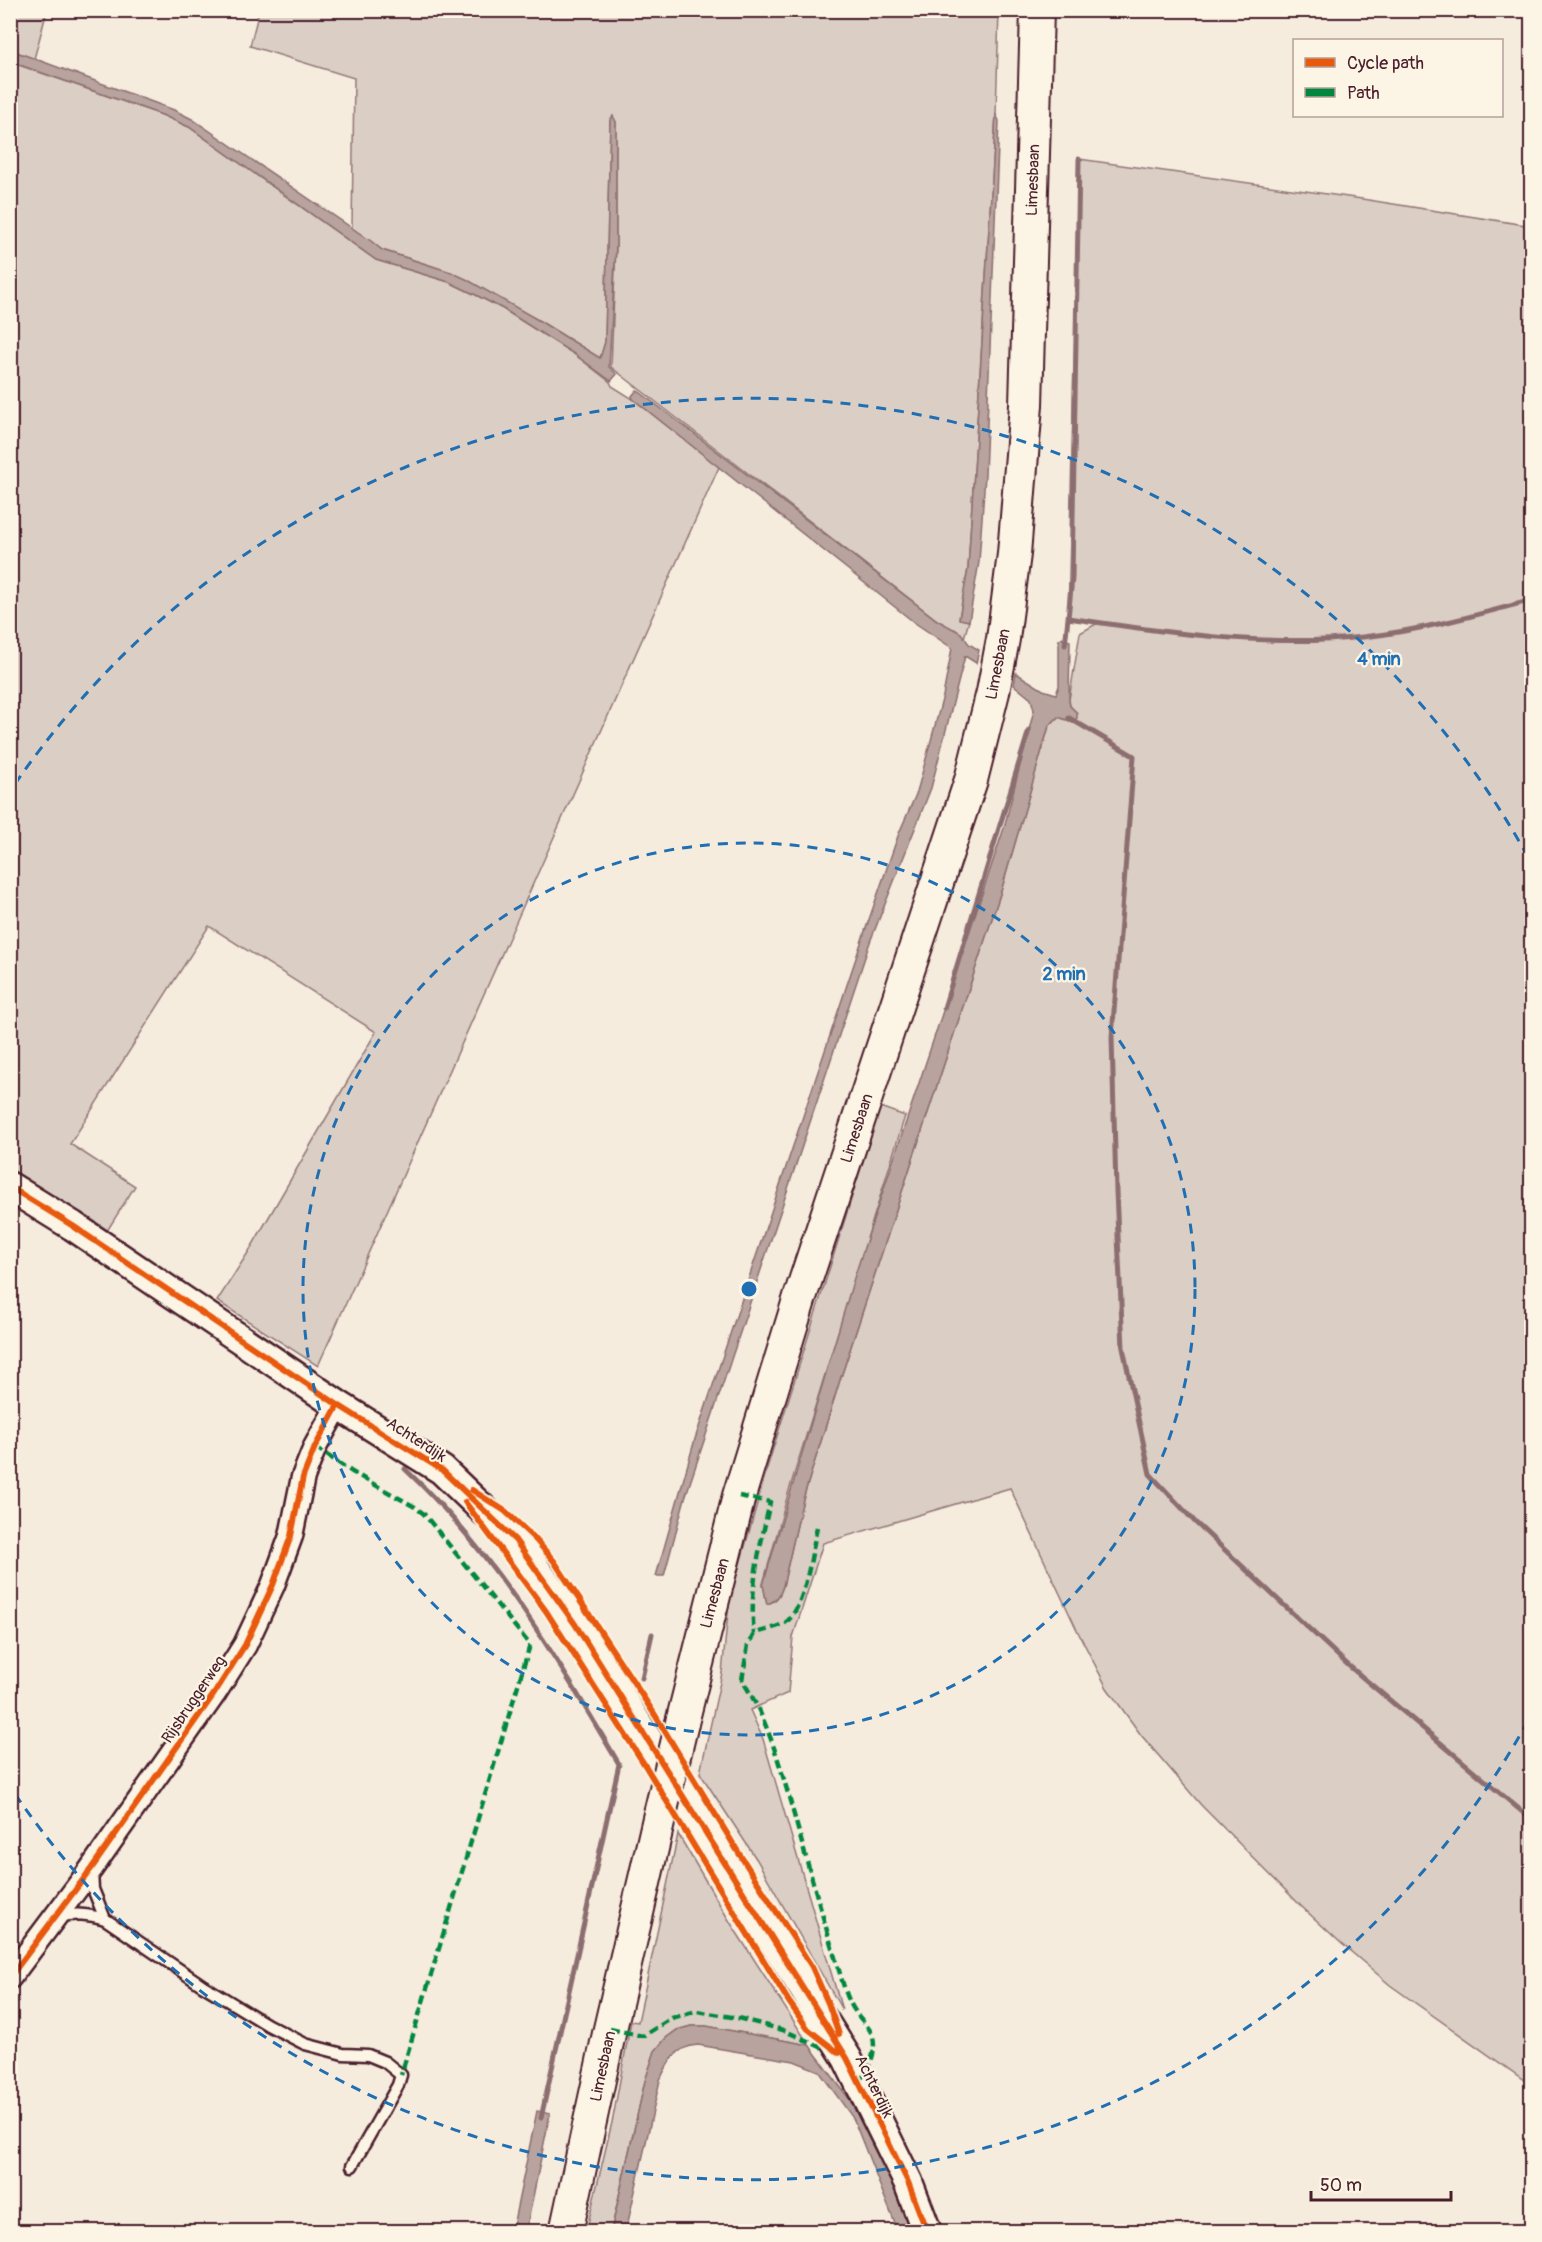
<svg xmlns="http://www.w3.org/2000/svg" width="1542" height="2242" viewBox="0 0 1542 2242" font-family="Pangolin,sans-serif">
<style>
.green{fill:#dbcec4;stroke:#927678;stroke-width:1.5}
.water{fill:#b8a39e;stroke:#8c6e70;stroke-width:1.5}
.lines{fill:none;stroke-linecap:round;stroke-linejoin:round}
.stream{stroke:#8c6e70;stroke-width:5}
.service-casing{stroke:#4a1f2b;stroke-width:15}
.minor-casing{stroke:#4a1f2b;stroke-width:27}
.tertiary-casing{stroke:#4a1f2b;stroke-width:33}
.secondary-casing{stroke:#4a1f2b;stroke-width:36}
.service{stroke:#fcf5e5;stroke-width:10}
.minor{stroke:#fcf5e5;stroke-width:22}
.tertiary{stroke:#fcf5e5;stroke-width:28}
.secondary{stroke:#fcf5e5;stroke-width:32}
.secondary-bridge-casing{stroke:#4a1f2b;stroke-width:36;stroke-linecap:butt}
.secondary-bridge{stroke:#fcf5e5;stroke-width:32}
.quiet{stroke:#00873e;stroke-width:4.5;stroke-dasharray:9 4.5;stroke-linecap:butt}
.cycleway-casing{stroke:#fcf5e5;stroke-width:10}
.cycleway{stroke:#e8590c;stroke-width:6}
.ring{fill:none;stroke:#1f6fb2;stroke-width:3;stroke-dasharray:10 8}
.labels{text-anchor:middle;stroke-width:4.5;stroke-linejoin:round;paint-order:stroke}
.street-label{font-size:16px;fill:#4a1f2b;stroke:#fcf5e5}
.centre{fill:#1f6fb2;stroke:#fcf5e5;stroke-width:3}
.ring-label{font-size:18px;text-anchor:middle;font-weight:bold;fill:#1f6fb2;stroke:#fcf5e5;stroke-width:4.5;stroke-linejoin:round;paint-order:stroke}
</style>
<rect width="100%" height="100%" fill="#f5ecde"/>
<filter id="ink" filterUnits="userSpaceOnUse"><feTurbulence type="fractalNoise" baseFrequency=".0167" numOctaves="2"/><feDisplacementMap in="SourceGraphic" scale="12" xChannelSelector="R" yChannelSelector="G"/><feConvolveMatrix kernelMatrix="1 2 1 2 8 2 1 2 1" color-interpolation-filters="sRGB"/></filter>
<g filter="url(#ink)">
<path class="green" d="M10 11H47L34 59 11 50Z
M259 11H999L996 114 968 569 959 618 969 621 964 638 955 629 952 630 937 620 611 367 616 246V122L613 117 610 121 605 342 600 359 538 320 435 267 382 250 352 228 354 78 250 46Z
M10 62 162 115 189 127 376 260 449 282 476 295 503 309 574 354 610 382 612 386 633 399 719 467 318 1366 217 1301 251 1248 376 1032 209 926 70 1144 135 1186 107 1231 11 1169Z
M1079 159 1362 199 1531 226V2085L1390 1985 1342 1944 1302 1907 1201 1805 1141 1735 1107 1688 1077 1630 1010 1488 823 1543 793 1637 788 1693 750 1710 763 1739 842 2010 757 1860 700 1773 722 1673 729 1603 768 1465 880 1107 905 1116 788 1494 763 1584 767 1604C777 1601 780 1595 783 1586L803 1499 840 1380 1002 888 1049 726 1058 717 1073 722 1077 713 1070 706 1069 700 1080 633 1098 623 1068 618Z
M678 1834 730 1922 809 2045 706 2026H691L677 2030 666 2038 655 2051 645 2081 611 2231 586 2232 613 2118 631 2021 638 2022Z"/>
<path class="water" d="M11 50 174 110 192 119 371 241 382 250 451 272 466 279 538 320 600 358 605 342 610 120 613 116 616 122V246L609 367 617 374 611 381 574 354 503 309 476 295 449 282 376 260 189 127 162 115 11 62Z
M996 114 999 121 985 475 979 562 969 621 959 619 968 569Z
M637 390 937 620 961 633 969 644 979 650 976 663 965 656 931 788 870 942 685 1498 664 1576H656L695 1439 864 934 899 833 917 792 943 696 952 648 915 623 633 399 632 396Z
M1062 638 1070 641 1069 700 1070 706 1077 713V718L1073 722 1058 717 1049 726 1002 888 840 1380 803 1499 783 1586C780 1595 777 1601 767 1604L763 1585 854 1278 1004 828 1034 710 1031 699 1014 685 1016 673 1043 690 1056 694 1059 686V639Z
M691 2026H706L809 2045 865 2120 892 2178 912 2231H898L853 2118 819 2071 794 2061 698 2045C676 2046 668 2062 660 2080L626 2231 611 2232 645 2081 655 2051 666 2038 677 2030Z
M537 2111 550 2114 526 2231H512Z"/>
<g class="lines">
<path class="stream" d="M1068 618 1072 578 1079 159
M1065 645 1068 618C1161 632 1269 648 1363 637 1419 631 1477 615 1532 600
M1069 718 1134 756 1112 1037 1116 1191 1123 1348 1150 1474 1196 1523 1348 1665 1532 1820
M944 1008 1029 730
M405 1469C495 1553 557 1659 619 1764L541 2118
M642 1678 652 1634"/>
<g class="service-casing">
<path id="service" d="M92 1872 93 1889 105 1919
M57 1917C75 1913 88 1914 105 1919L202 1985 268 2025 305 2044 343 2054 368 2055 385 2062 401 2075 398 2085 352 2166"/>
</g>
<g class="minor-casing">
<path id="minor" d="M10 1977 91 1869 214 1694 245 1645 273 1585 291 1536 303 1477 315 1447 338 1405"/>
</g>
<g class="tertiary-casing">
<path id="tertiary" d="M10 1187 73 1226 338 1405 442 1470 515 1540 575 1624 847 2058 908 2182 927 2232"/>
</g>
<g class="secondary-casing">
<path id="secondary" d="M682 1723 739 1496 800 1297 971 780 993 692 1003 639 1014 554 1026 405 1037 10
M566 2232 610 2029 660 1814"/>
</g>
<use href="#service" class="service"/>
<use href="#minor" class="minor"/>
<use href="#tertiary" class="tertiary"/>
<use href="#secondary" class="secondary"/>
<g class="secondary-bridge-casing">
<path id="secondary-bridge" d="M660 1814 682 1723"/>
</g>
<use href="#secondary-bridge" class="secondary-bridge"/>
<path class="quiet" d="M315 1447 352 1472 415 1507 424 1514 530 1645 401 2075
M739 1496 770 1502C760 1547 749 1588 754 1634
M817 1527C812 1550 805 1610 785 1623 776 1628 764 1630 754 1634L748 1645 742 1680C769 1721 781 1769 794 1815 808 1865 822 1915 837 1964 842 1979 846 1998 855 2011 861 2021 869 2025 873 2037 877 2055 868 2069 858 2083
M610 2029 643 2036 672 2018 697 2011 738 2018 783 2030 823 2048"/>
<g class="cycleway-casing">
<path id="cycleway" d="M10 1187 73 1226 338 1405 442 1470 515 1540 575 1624 847 2058 908 2182 927 2232
M472 1490 505 1511 535 1539 554 1561 655 1715 740 1855 812 1967 828 2003 839 2034
M465 1502 546 1611 646 1767 789 2002 808 2029 839 2053
M10 1977 91 1869 214 1694 245 1645 273 1585 291 1536 303 1477 315 1447 338 1405"/>
</g>
<use href="#cycleway" class="cycleway"/>
</g>
</g>
<g class="ring">
<circle cx="749" cy="1289" r="446"/>
<path d="M1528 1721A891 891 0 0 1 15 1794M15 784A891 891 0 0 1 1528 857"/>
</g>
<g class="labels">
<g class="street-label">
<text transform="translate(1032 180) rotate(-88)" y="6">Limesbaan</text>
<text transform="translate(997 664) rotate(-79)" y="6">Limesbaan</text>
<text transform="translate(856 1128) rotate(-72)" y="6">Limesbaan</text>
<text transform="translate(417 1439) rotate(33)" y="6">Achterdijk</text>
<text transform="translate(714 1593) rotate(-75)" y="6">Limesbaan</text>
<text transform="translate(193 1699) rotate(-56)" y="6">Rijsbruggerweg</text>
<text transform="translate(602 2066) rotate(-78)" y="6">Limesbaan</text>
<text transform="translate(875 2086) rotate(64)" y="6">Achterdijk</text>
</g>
</g>
<circle cx="749" cy="1289" r="9" class="centre"/>
<g class="ring-label">
<text x="1379" y="665">4 min</text>
<text x="1064" y="980">2 min</text>
</g>
<rect width="1542" height="2242" fill="none" stroke="#fcf5e5" stroke-width="36"/>
<rect x="18" y="18" width="1506" height="2206" fill="none" stroke="#4a1f2b" stroke-width="2" filter="url(#ink)"/>
<rect x="1293" y="39" width="210" height="78" fill="#fcf5e5" stroke="#b59f9b" stroke-width="1.5"/>
<rect x="1305" y="58" width="30" height="9" fill="#e8590c" stroke="#b59f9b" stroke-width="1.5"/>
<text x="1347" y="69" font-size="18" fill="#4a1f2b">Cycle path</text>
<rect x="1305" y="88" width="30" height="9" fill="#00873e" stroke="#b59f9b" stroke-width="1.5"/>
<text x="1347" y="99" font-size="18" fill="#4a1f2b">Path</text>
<path d="M1311 2191v9h140v-9" fill="none" stroke="#4a1f2b" stroke-width="3"/>
<text x="1320" y="2191" font-size="18" fill="#4a1f2b" stroke="#fcf5e5" stroke-width="4.5" paint-order="stroke">50 m</text>
</svg>
